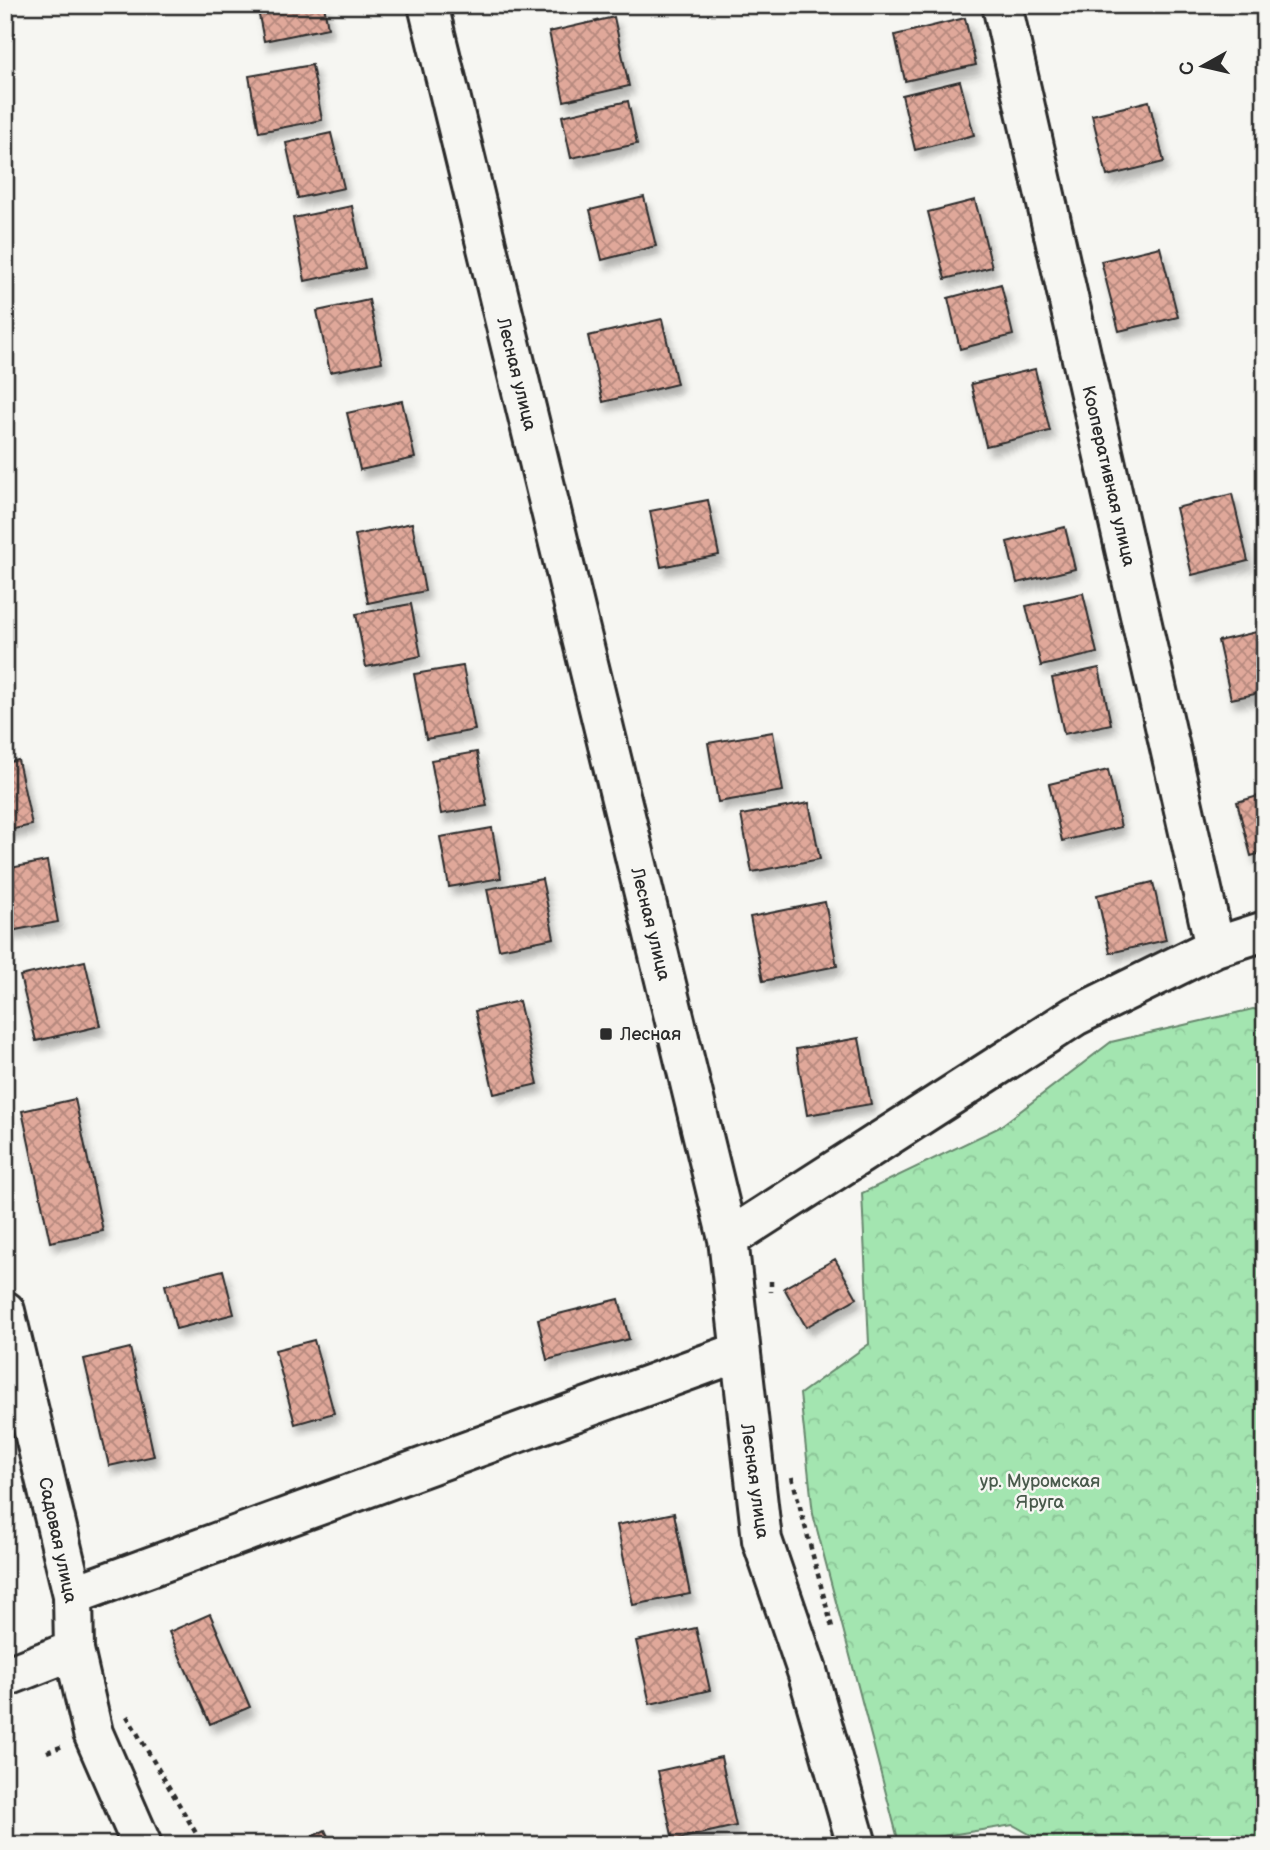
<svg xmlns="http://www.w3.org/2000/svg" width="1270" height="1850" viewBox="0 0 1270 1850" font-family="'Balsamiq Sans',sans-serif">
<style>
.forest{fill:url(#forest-crowns);stroke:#67886e;stroke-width:2}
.building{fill:url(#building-cross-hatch);stroke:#2b2b2b;stroke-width:2;filter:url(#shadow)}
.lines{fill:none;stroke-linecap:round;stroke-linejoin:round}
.minor-casing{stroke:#2b2b2b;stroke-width:44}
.path{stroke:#2b2b2b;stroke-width:4.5;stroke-dasharray:5 5;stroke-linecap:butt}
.minor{stroke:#f6f6f2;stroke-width:38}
.poi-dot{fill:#2b2b2b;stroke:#f6f6f2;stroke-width:2.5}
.labels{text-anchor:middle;stroke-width:5;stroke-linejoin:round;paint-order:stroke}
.street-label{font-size:18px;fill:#2b2b2b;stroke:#f6f6f2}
.poi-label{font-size:18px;fill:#2b2b2b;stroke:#f6f6f2;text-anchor:start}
.park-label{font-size:18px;fill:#495a4c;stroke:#f6f6f2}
</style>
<defs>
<pattern id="forest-crowns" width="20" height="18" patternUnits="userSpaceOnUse" patternTransform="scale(1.75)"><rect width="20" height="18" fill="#a3e5b0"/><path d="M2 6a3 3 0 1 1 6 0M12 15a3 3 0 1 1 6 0" fill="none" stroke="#8cc598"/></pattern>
<pattern id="building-cross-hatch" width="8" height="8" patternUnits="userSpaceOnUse" patternTransform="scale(1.75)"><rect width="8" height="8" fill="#e0a89a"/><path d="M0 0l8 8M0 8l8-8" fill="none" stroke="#b6897e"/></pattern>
<filter id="shadow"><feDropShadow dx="4.5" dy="8" stdDeviation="3.5" flood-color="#0004"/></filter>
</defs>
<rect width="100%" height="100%" fill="#f6f6f2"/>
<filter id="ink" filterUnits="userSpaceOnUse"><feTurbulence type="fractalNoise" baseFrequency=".0143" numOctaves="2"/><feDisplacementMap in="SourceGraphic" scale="14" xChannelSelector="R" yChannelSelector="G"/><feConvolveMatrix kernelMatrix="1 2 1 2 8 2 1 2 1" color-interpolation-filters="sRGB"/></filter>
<g filter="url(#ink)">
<path class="forest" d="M1253 1009 1265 1011V1845H1049L1013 1825 899 1843 813 1514 800 1394 869 1344 862 1193 998 1128 1111 1042Z"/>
<path class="building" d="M257 5H324L328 28 264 41Z
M614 17 629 86 564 101 549 32Z
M965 18 976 65 905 81 895 35Z
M312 65 322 120 259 132 249 76Z
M960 81 974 135 915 150 902 95Z
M628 101 637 144 571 158 562 116Z
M1149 101 1164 162 1107 176 1092 115Z
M331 133 344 188 298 198 286 143Z
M644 197 656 246 602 260 590 210Z
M975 200 992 267 945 279 928 212Z
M352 206 365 268 305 281 293 218Z
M1160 247 1178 317 1119 331 1101 261Z
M1001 284 1013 335 960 349 948 298Z
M369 300 382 362 330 372 317 311Z
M662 319 677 384 603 402 588 336Z
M1035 369 1050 431 986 446 971 384Z
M402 401 415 458 360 470 347 413Z
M1232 494 1248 561 1192 575 1176 508Z
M708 500 719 555 661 567 650 511Z
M412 523 425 591 368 603 355 535Z
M1065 527 1075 569 1017 583 1007 542Z
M1083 593 1097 653 1041 666 1026 606Z
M411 604 421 656 366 667 356 614Z
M1265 630V692L1231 699 1218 641Z
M463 666 475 730 426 739 414 674Z
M1099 668 1111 724 1064 734 1052 678Z
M773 732 783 791 718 802 708 743Z
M477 752 487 806 441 814 431 760Z
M18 760 32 825 5 831V763Z
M1108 770 1121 827 1062 841 1049 784Z
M1265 794V852L1251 856 1237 802Z
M809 803 820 859 752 872 741 815Z
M492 828 501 878 449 887 440 837Z
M47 861 58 922 10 931 5 908V869Z
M542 879 554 938 499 949 487 889Z
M1153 882 1166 940 1110 953 1097 895Z
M825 902 837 966 763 981 750 917Z
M85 961 100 1026 36 1041 20 976Z
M519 1001 538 1084 494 1094 475 1011Z
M859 1038 871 1104 807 1115 796 1049Z
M75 1099 103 1231 50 1242 22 1111Z
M835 1259 857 1298 806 1327 784 1288Z
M223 1270 234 1314 176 1329 165 1285Z
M619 1299 629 1339 547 1360 538 1319Z
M314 1340 334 1413 295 1424 275 1350Z
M130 1348 154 1456 109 1466 84 1359Z
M674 1513 690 1594 633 1605 617 1525Z
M210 1614 250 1707 210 1724 169 1632Z
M696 1628 710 1690 650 1704 636 1641Z
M721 1757 736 1826 673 1840 658 1771Z
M325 1830 332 1845H296Z"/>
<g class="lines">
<g class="minor-casing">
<path id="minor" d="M428 5 728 1239 762 1540 807 1671 857 1845
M1002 5 1215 947
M728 1239 1075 1016 1215 947 1265 931
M5 1311 73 1595 74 1650 93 1733 142 1845
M73 1595 739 1352
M5 1677 74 1650"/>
</g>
<path class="path" d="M771 1281V1292
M792 1477 833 1631
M127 1716 203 1845
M47 1752 63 1746"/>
<use href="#minor" class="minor"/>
</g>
</g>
<rect class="poi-dot" x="599" y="1027" width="14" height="14" rx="3.5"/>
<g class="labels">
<g class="street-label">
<text transform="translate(517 374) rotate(76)" y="6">Лесная улица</text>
<text transform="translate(1109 476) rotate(77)" y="6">Кооперативная улица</text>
<text transform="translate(651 924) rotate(76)" y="6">Лесная улица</text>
<text transform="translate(755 1481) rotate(82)" y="6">Лесная улица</text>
<text transform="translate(58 1540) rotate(78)" y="6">Садовая улица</text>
</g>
<g class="poi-label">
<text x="620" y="1040">Лесная</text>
</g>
<g class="park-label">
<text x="1040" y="1487">ур. Муромская<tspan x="1040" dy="21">Яруга</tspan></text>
</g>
</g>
<rect width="1270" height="1850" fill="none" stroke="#f6f6f2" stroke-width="28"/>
<rect x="14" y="14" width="1242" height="1822" fill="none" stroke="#2b2b2b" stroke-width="2.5" filter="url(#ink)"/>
<g transform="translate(1203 66) rotate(262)" stroke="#f6f6f2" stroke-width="5" paint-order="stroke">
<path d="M0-5L12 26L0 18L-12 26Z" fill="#2b2b2b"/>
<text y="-10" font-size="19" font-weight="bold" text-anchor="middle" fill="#2b2b2b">С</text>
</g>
</svg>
